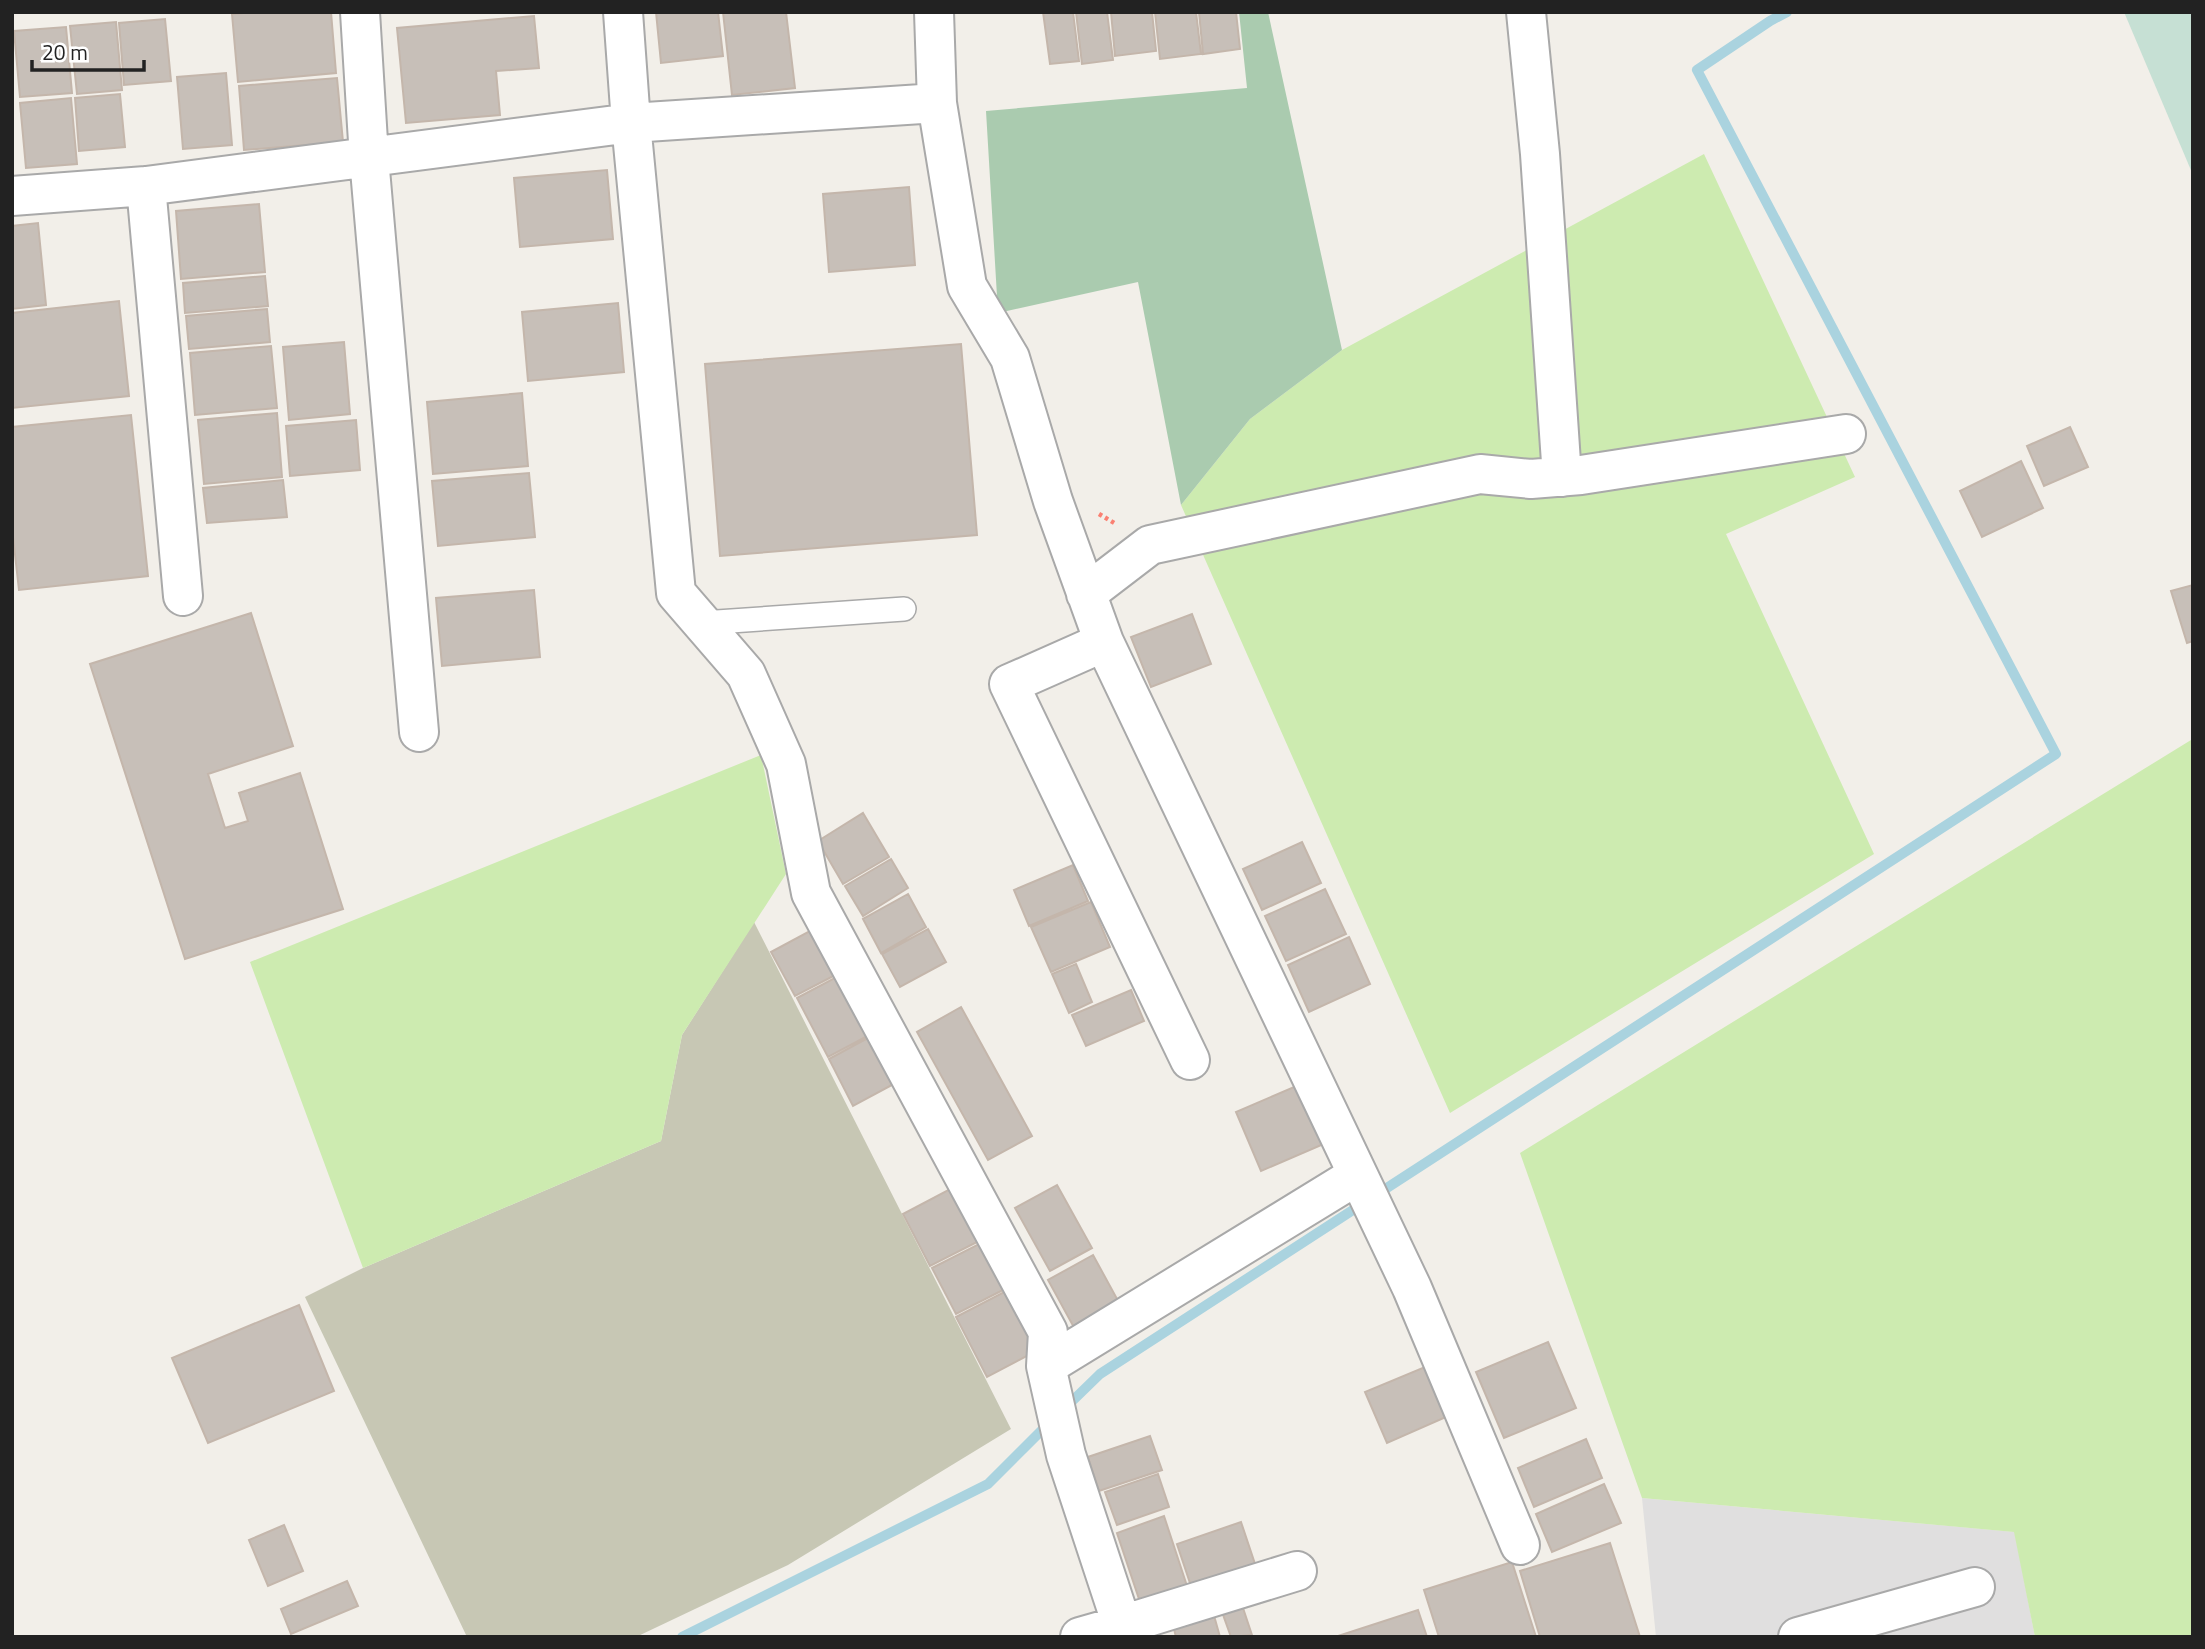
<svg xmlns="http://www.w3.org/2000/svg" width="2205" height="1649" viewBox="0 0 2205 1649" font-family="'Titillium Web',sans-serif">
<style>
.residential{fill:#e0dfdf}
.construction{fill:#c7c7b4}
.grass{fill:#cdebb0}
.wetland{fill:#c6e0d4}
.cemetery{fill:#aacbaf}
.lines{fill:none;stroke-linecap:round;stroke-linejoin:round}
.stream{stroke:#aad3df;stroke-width:10}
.building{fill:#c7bfb8;stroke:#c4b6ab;stroke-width:2}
.lane-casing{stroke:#a9a9a9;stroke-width:26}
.street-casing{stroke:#a9a9a9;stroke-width:42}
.path{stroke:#fa8072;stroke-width:4.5;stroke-dasharray:3.5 3.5;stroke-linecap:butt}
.lane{stroke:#fff;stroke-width:23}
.street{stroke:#fff;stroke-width:38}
</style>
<rect width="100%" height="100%" fill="#f2efe9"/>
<path class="residential" d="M1642 1498 2015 1532 2035 1637H1656Z"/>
<path class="construction" d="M754 922 1011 1429 788 1565 636 1637H467L305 1297 363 1268 661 1141 682 1035Z"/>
<path class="grass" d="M1704 154 1855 477 1726 534 1874 854 1450 1113 1181 505 1250 419 1342 350Z
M2191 740 2193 1637H2035L2014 1532 1642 1498 1520 1153Z
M761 755 786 874 682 1035 661 1141 363 1268 250 962Z"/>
<path class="wetland" d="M2124 12H2193V175Z"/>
<path class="cemetery" d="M1239 12H1268L1342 350 1250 419 1181 505 1138 282 998 313 986 111 1247 88Z"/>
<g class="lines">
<path class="stream" d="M1063 1410 1100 1374 2056 754 1697 70 1770 21 1787 12
M682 1637 988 1484 1051 1421"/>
</g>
<path class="building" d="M255 12H331L336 73 238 82 232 14Z
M656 12H718L723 56 661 63Z
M723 12H786L795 88 732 95Z
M1043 12H1073L1079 61 1050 64Z
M1076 12H1107L1113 60 1082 64Z
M1111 12H1152L1156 51 1115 56Z
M1155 12H1196L1201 54 1160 59Z
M1199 12H1236L1240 49 1203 54Z
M534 16 539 68 496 71 500 115 406 123 397 28Z
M165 19 171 81 124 85 119 23Z
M116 22 122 90 77 94 70 26Z
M66 27 72 93 20 97 14 31Z
M226 73 232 145 183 149 177 77Z
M337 78 343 142 244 150 239 86Z
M120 94 125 147 79 151 75 98Z
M71 98 77 164 26 168 20 103Z
M607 170 613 239 520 247 514 178Z
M909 187 915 265 829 272 823 194Z
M259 204 265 272 181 279 176 211Z
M38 223 46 305 12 309V226Z
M265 276 268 306 185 313 183 283Z
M119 301 129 396 12 408V313Z
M618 303 624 372 528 381 522 312Z
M267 309 270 342 189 349 186 316Z
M344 342 350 414 289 420 283 347Z
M961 344 977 535 720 556 705 364Z
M271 346 277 408 195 415 190 353Z
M522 393 528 466 433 474 427 402Z
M277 413 282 477 204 484 198 420Z
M131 415 148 576 19 590 12 528V427Z
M356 420 360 470 290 476 286 426Z
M2070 427 2088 467 2044 486 2027 446Z
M2021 461 2043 508 1982 537 1960 491Z
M529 473 535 537 438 546 432 481Z
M283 480 287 517 207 523 203 488Z
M2193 585V641L2187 643 2171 591Z
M534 590 540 657 442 666 436 598Z
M251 613 293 746 208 774 225 828 248 821 239 793 300 773 343 909 185 959 90 664Z
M1192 614 1211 664 1151 687 1131 637Z
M863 813 889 857 843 884 818 841Z
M1302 842 1321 883 1262 910 1243 869Z
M891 859 908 888 863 916 845 886Z
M1073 865 1088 901 1029 926 1014 890Z
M1325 889 1346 934 1286 961 1265 916Z
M908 894 926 927 881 953 863 919Z
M1091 902 1110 947 1051 972 1031 927Z
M821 925 845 970 795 996 771 952Z
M928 929 946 962 900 987 882 954Z
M1349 937 1370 984 1309 1012 1288 965Z
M1076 964 1092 1002 1069 1013 1052 974Z
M846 972 877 1031 828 1057 797 998Z
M1131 990 1144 1021 1086 1046 1072 1015Z
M961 1007 1032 1136 988 1160 917 1032Z
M877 1033 903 1079 853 1106 829 1059Z
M1301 1084 1326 1143 1261 1171 1236 1112Z
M1057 1185 1092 1248 1050 1271 1015 1208Z
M954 1187 981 1240 930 1266 903 1214Z
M983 1242 1007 1288 956 1314 932 1268Z
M1093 1255 1122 1308 1077 1333 1048 1280Z
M1008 1290 1040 1349 987 1377 956 1317Z
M299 1305 334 1391 208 1443 172 1358Z
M1548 1342 1576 1408 1504 1438 1476 1372Z
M1425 1367 1446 1417 1387 1443 1365 1392Z
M1150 1436 1162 1470 1099 1491 1088 1457Z
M1586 1439 1602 1478 1534 1507 1518 1468Z
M1158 1474 1169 1507 1117 1525 1105 1492Z
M1604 1484 1621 1523 1552 1552 1536 1514Z
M1164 1516 1188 1589 1141 1605 1117 1533Z
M1241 1522 1257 1570 1193 1592 1177 1544Z
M284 1525 303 1571 268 1586 249 1540Z
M1610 1543 1640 1637H1540L1520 1571Z
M1512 1562 1536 1637H1439L1424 1590Z
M347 1581 358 1606 291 1634 281 1609Z
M1241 1602 1252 1635 1231 1637 1221 1609Z
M1418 1610 1427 1637H1335Z
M1213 1612 1220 1637H1176L1173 1625Z"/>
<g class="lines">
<g class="lane-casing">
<path id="lane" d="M702 623 904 609"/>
</g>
<g class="street-casing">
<path id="street" d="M360 12 369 158 419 732
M623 12 631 123 676 593 746 674 786 764 811 893 1048 1332 1046 1366 1066 1455 1122 1625 1080 1637
M1526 12 1540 154 1562 477
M937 103 967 286 1010 358 1053 501 1104 642 1412 1288 1520 1545
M146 186 183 596
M12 196 146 186 631 123 937 103 934 12
M1086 594 1150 545 1480 474 1531 479 1581 475 1846 434
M1104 642 1009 684 1190 1060
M1046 1366 1356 1176
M1122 1625 1297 1571
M1798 1637 1975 1587"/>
</g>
<path class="path" d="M1099 514 1116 524"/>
<use href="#lane" class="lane"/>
<use href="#street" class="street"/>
</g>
<rect width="2205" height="1649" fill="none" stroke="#222222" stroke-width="28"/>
<path d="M32 60v10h112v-10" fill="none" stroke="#222222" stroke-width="3.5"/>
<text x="42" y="60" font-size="21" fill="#222222" stroke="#ffffff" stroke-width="5" paint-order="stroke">20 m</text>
</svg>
